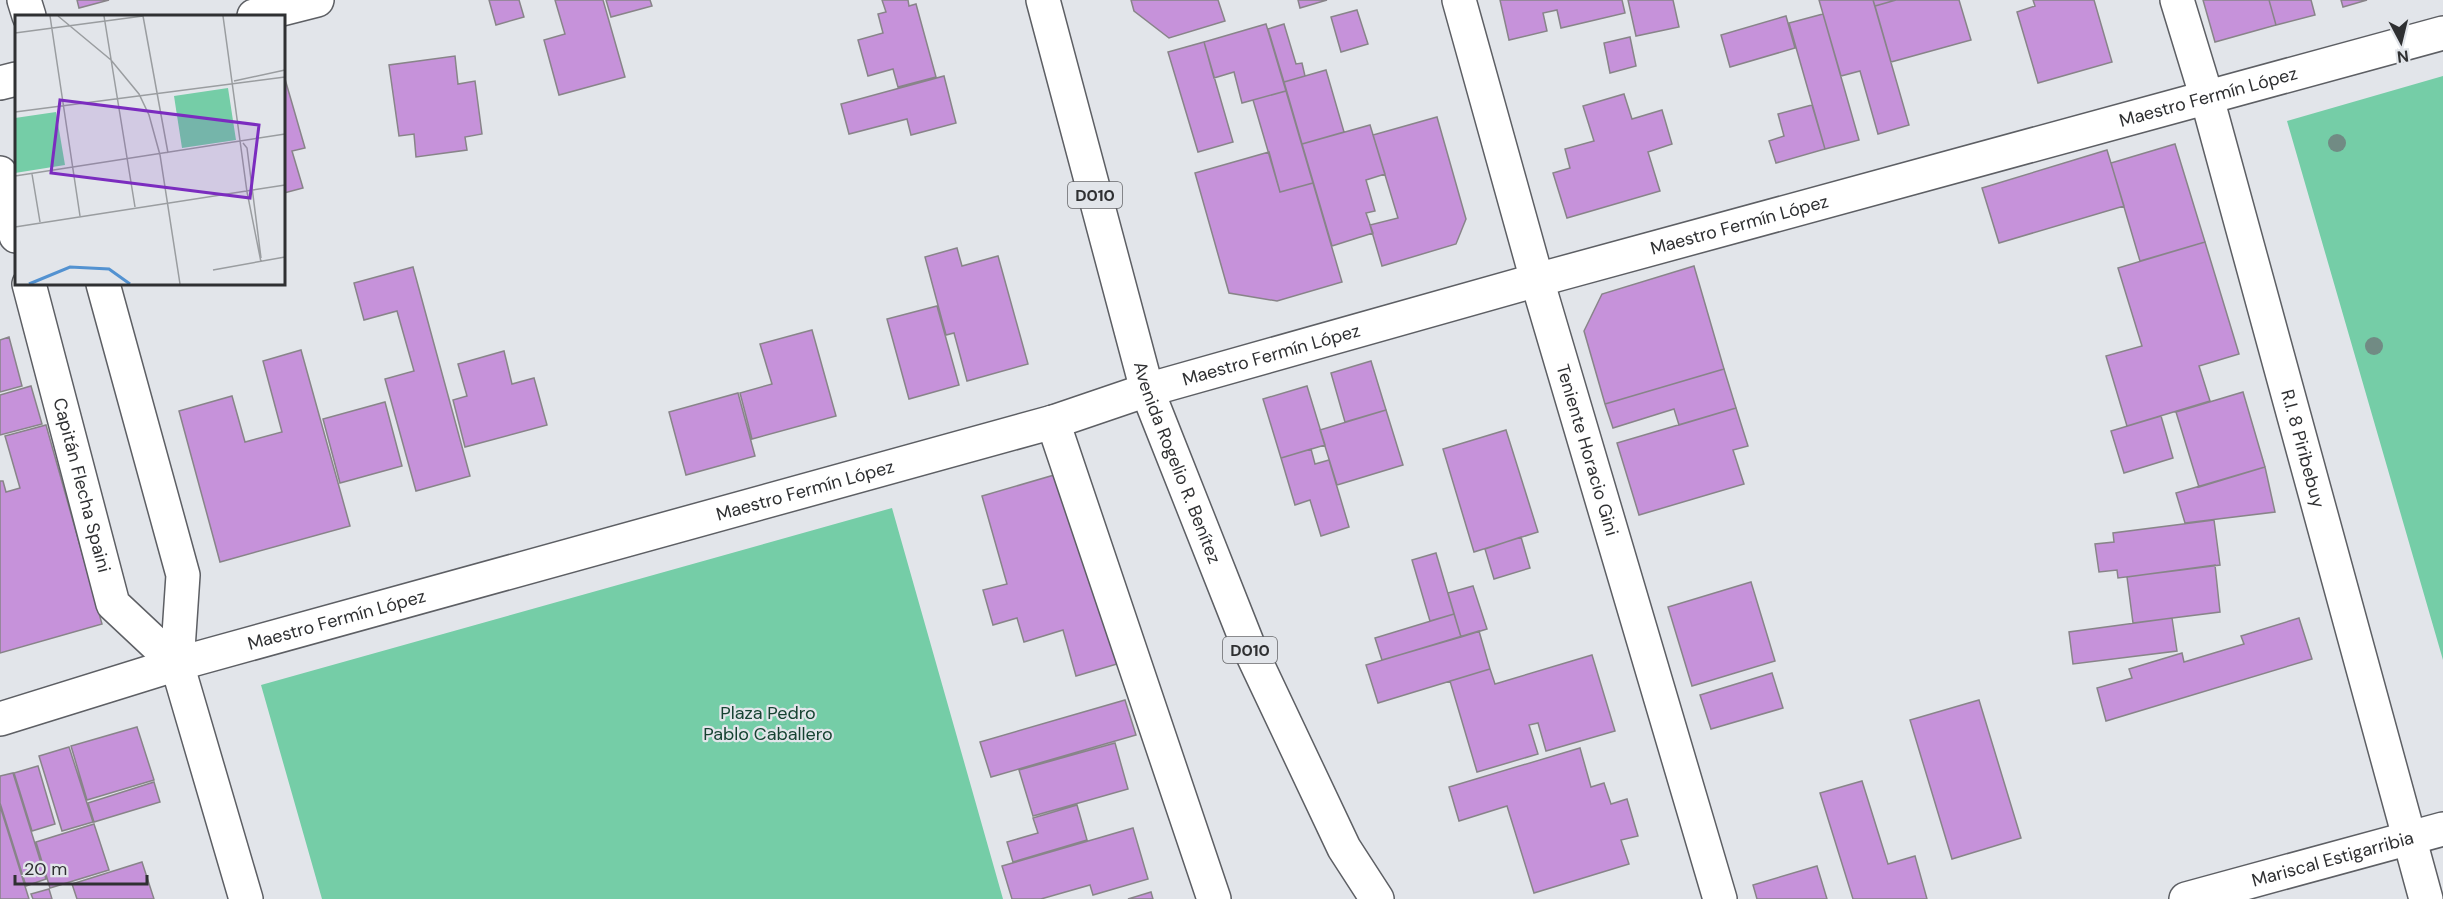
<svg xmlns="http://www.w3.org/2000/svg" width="2443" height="899" viewBox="0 0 2443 899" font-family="'DM Sans',sans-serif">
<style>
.green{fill:#75cda7}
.building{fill:#c692da;stroke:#888489;stroke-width:1.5}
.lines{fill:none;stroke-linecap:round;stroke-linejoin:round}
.street-casing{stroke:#5d5f64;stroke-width:36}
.secondary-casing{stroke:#5d5f64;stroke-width:36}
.primary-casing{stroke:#5d5f64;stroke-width:36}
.street{stroke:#fff;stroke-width:33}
.secondary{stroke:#fff;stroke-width:33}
.primary{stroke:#fff;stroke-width:33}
.tree{fill:#718b84}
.labels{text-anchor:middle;stroke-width:4.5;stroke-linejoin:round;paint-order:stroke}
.shield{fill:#e2e5ea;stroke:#656669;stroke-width:1.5}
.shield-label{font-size:16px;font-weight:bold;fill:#2f3032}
.street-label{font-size:18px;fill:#2f3032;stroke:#e2e5ea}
.park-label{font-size:18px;fill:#154231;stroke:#e2e5ea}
.inset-river{fill:none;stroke:#5392d1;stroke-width:3}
.inset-road{fill:none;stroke:#9a9da0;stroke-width:1.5}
.view{fill:#7b2cbf;fill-opacity:0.15;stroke:#7b2cbf;stroke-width:3}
.inset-edge{fill:none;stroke:#2f3032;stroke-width:3}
</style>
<rect width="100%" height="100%" fill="#e2e5ea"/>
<path class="green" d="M2443 76V660L2287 121Z
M892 508 1003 899H322L261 685Z"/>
<path class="building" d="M77 0H109L79 8Z
M489 0H519L524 17 496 25Z
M555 0H603L625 77 559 95 544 40 565 34Z
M606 0H650L652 6 611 17Z
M882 0H908L909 6 916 4 936 77 898 87 893 69 868 76 858 40 883 33 878 14 886 12Z
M1131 0H1218L1225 21 1169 38 1134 11Z
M1298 0H1327L1300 8Z
M1500 0H1622L1625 13 1561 28 1557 10 1543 13 1547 31 1509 40Z
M1628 0H1673L1679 27 1636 36Z
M1819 0H1873L1909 125 1878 134 1860 71 1841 76Z
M1873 0H1896L1875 6Z
M1896 0H1959L1971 40 1891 62 1875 6Z
M2033 0H2094L2112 62 2038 83 2017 12 2035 6Z
M2203 0H2269L2276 25 2215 42Z
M2269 0H2311L2315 15 2276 25Z
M2341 0H2367L2343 7Z
M1357 10 1368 44 1341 52 1331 17Z
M1823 14 1859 140 1825 149 1789 23Z
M1786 16 1795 48 1730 67 1721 35Z
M1266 24 1286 91 1242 103 1234 72 1214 78 1204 42Z
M1284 24 1296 64 1302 63 1305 76 1284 82 1268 29Z
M1630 37 1636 66 1610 73 1604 43Z
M1204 42 1233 142 1198 152 1168 52Z
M455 56 458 84 475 81 482 134 465 137 467 150 416 157 414 134 399 136 389 65Z
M1326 70 1344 132 1302 144 1284 82Z
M944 76 956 123 911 135 907 119 849 134 841 104Z
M284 79H285L305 148 292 151 303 188 284 193Z
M1286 91 1313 183 1280 192 1253 100Z
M1624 94 1632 119 1662 110 1672 144 1648 152 1660 191 1567 218 1553 173 1570 168 1565 149 1594 141 1583 106Z
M1812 105 1825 149 1776 163 1769 141 1784 136 1778 114Z
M1437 117 1466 219 1456 244 1382 266 1370 225 1398 218 1373 135Z
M1370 125 1385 174 1366 180 1375 211 1366 213 1373 233 1332 246 1302 144Z
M2175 144 2205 242 2140 261 2111 163Z
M2107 150 2124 206 1999 243 1982 188Z
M1269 152 1280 192 1313 183 1342 282 1277 301 1229 293 1195 173Z
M2205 242 2239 354 2199 366 2210 401 2127 426 2106 356 2142 346 2118 268Z
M957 248 962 266 998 256 1028 364 967 381 954 333 946 335 925 257Z
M1694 266 1724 369 1605 404 1584 331 1602 294Z
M413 267 470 476 416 491 385 379 414 371 397 311 364 320 354 283Z
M937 306 959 385 909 399 887 319Z
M812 330 836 416 752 439 740 393 772 384 760 344Z
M9 337 22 386 0 392V340Z
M301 350 350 526 220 562 179 411 232 396 245 442 282 432 263 361Z
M504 351 512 384 534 378 547 425 465 447 453 400 467 396 458 364Z
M1371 361 1386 410 1345 422 1331 373Z
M1724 369 1736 408 1679 425 1674 409 1613 428 1605 404Z
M31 386 42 424 0 435V395Z
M1307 386 1325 445 1281 458 1263 399Z
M2243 392 2265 467 2199 487 2176 412Z
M738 393 755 456 686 475 669 412Z
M385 402 402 466 340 483 323 419Z
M1736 408 1748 446 1733 450 1744 484 1639 515 1617 443Z
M1386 410 1403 465 1337 485 1320 430Z
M2161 416 2173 458 2124 473 2111 431Z
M46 425 102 624 0 653V481H3L6 492 20 488 5 436Z
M1506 430 1538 532 1474 552 1443 449Z
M1311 449 1315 464 1329 460 1349 527 1321 536 1310 500 1295 505 1281 458Z
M2265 467 2275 512 2185 523 2176 493Z
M1061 473 1117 664 1076 676 1063 630 1024 642 1017 618 993 625 983 590 1007 584 982 496Z
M2214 520 2220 565 2118 578 2117 570 2099 572 2095 544 2114 542 2113 533Z
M1521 537 1530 568 1494 579 1485 549Z
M1436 553 1454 614 1430 621 1412 560Z
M2215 565 2220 612 2133 623 2127 577Z
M1751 582 1775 661 1692 686 1668 607Z
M1473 586 1487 629 1461 637 1448 593Z
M1454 614 1461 637 1382 660 1375 638Z
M2172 618 2177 651 2073 664 2069 632Z
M2299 618 2312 659 2106 721 2097 688 2132 678 2129 669 2182 653 2184 662 2244 644 2241 636Z
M1479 631 1490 669 1378 703 1366 665Z
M1592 655 1615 731 1546 751 1538 723 1529 725 1538 754 1477 772 1450 681 1490 669 1495 684Z
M1772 673 1783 708 1711 729 1700 695Z
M1125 700 1136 735 991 777 980 742Z
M1979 700 2021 838 1952 859 1910 720Z
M137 727 154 780 87 800 71 746Z
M1115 743 1128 789 1033 816 1019 770Z
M69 747 93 822 62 831 39 756Z
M1580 748 1591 787 1604 783 1611 804 1627 799 1638 836 1621 840 1629 864 1534 893 1507 806 1459 821 1449 787Z
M38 766 55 824 32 831 14 773Z
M13 773 46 879 26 886 0 803V776Z
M1862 781 1888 864 1915 856 1927 899H1853L1820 793Z
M154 782 160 802 94 822 88 803Z
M1077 805 1087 840 1013 862 1007 842 1038 833 1033 818Z
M0 806 29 899H0Z
M94 824 109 870 50 888 36 842Z
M1133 828 1148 879 1093 895 1090 885 1041 899H1012L1002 866Z
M142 862 154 899H77L72 884Z
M1817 866 1827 899H1757L1753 885Z
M49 889 52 899H33L31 894Z
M1151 892 1153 899H1128Z"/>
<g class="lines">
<g class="street-casing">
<g id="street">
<path d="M24 0 29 16"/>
<path id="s1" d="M1459 0 1537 280 1720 899"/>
<path id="s2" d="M2177 0 2207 98 2426 899"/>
<path d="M254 16 317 0"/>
<path d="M0 83 16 79"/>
<path d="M0 173 16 236"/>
<path id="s3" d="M29 284 113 604 177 664"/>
<path d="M103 284 183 575 177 664 246 899"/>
<path d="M1053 422 1214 899"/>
<path id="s4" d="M0 719 177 664 1053 422 1147 390"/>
</g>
</g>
<g class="secondary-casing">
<g id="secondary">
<path id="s5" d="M1147 390 1537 280 2443 33"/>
<path id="s6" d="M2186 899 2443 829"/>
</g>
</g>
<g class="primary-casing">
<g id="primary">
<path id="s7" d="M1043 0 1147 390 1248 645 1344 848 1377 899"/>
</g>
</g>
<use href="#street" class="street"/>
<use href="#secondary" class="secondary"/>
<use href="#primary" class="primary"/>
</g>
<g class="tree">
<circle cx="2337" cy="143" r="9"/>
<circle cx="2374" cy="346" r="9"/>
</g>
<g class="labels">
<g class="shield">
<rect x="1068" y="182" width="54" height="26" rx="4.5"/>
<rect x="1223" y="637" width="54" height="26" rx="4.5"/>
</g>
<g class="shield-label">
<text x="1095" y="201">D010</text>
<text x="1250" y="656">D010</text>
</g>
<g class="street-label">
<text dy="6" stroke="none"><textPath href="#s5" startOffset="1101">Maestro Fermín López</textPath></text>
<text dy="6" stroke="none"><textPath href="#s5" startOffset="615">Maestro Fermín López</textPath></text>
<text dy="6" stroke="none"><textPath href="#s5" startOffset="129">Maestro Fermín López</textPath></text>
<text dy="6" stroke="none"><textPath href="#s2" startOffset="466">R.I. 8 Piribebuy</textPath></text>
<text dy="6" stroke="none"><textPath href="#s1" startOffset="468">Teniente Horacio Gini</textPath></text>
<text dy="6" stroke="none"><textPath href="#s7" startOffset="482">Avenida Rogelio R. Benítez</textPath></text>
<text dy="6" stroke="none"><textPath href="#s3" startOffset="208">Capitán Flecha Spaini</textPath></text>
<text dy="6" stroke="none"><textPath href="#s4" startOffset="837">Maestro Fermín López</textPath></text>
<text dy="6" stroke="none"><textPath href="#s4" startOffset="351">Maestro Fermín López</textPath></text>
<text dy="6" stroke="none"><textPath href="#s6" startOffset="152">Mariscal Estigarribia</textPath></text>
</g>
<g class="park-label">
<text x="768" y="719">Plaza Pedro<tspan x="768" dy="21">Pablo Caballero</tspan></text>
</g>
</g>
<g transform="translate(15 15)">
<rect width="270" height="270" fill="#e2e5ea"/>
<path d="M213 73 221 125 167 133 159 81ZM41 97 50 150 0 158V103Z" fill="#75cda7"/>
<path class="inset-river" d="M14 269 55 252 94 254 115 269"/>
<path class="inset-road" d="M35 1 65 201M43 1 96 45 124 79 134 100 145 140 165 269M89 1 120 192M128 1 153 138M208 1 232 177 246 247M0 18 128 1M219 66 270 55M0 97 270 62M228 128 232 133 246 243M17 159 25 207M0 161 270 119M0 212 270 170M198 255 270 242"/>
<path class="view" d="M45 85 244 110 235 183 36 158Z"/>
<rect width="270" height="270" class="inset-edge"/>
</g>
<g transform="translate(2401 42) rotate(173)" stroke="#e2e5ea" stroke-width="4.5" paint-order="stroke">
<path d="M0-4.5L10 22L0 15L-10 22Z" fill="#2f3032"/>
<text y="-9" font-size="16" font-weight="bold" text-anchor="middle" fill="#2f3032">N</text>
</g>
<path d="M15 875v9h132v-9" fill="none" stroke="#2f3032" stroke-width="3"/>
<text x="24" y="875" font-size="18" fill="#2f3032" stroke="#e2e5ea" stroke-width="4.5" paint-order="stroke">20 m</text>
</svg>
